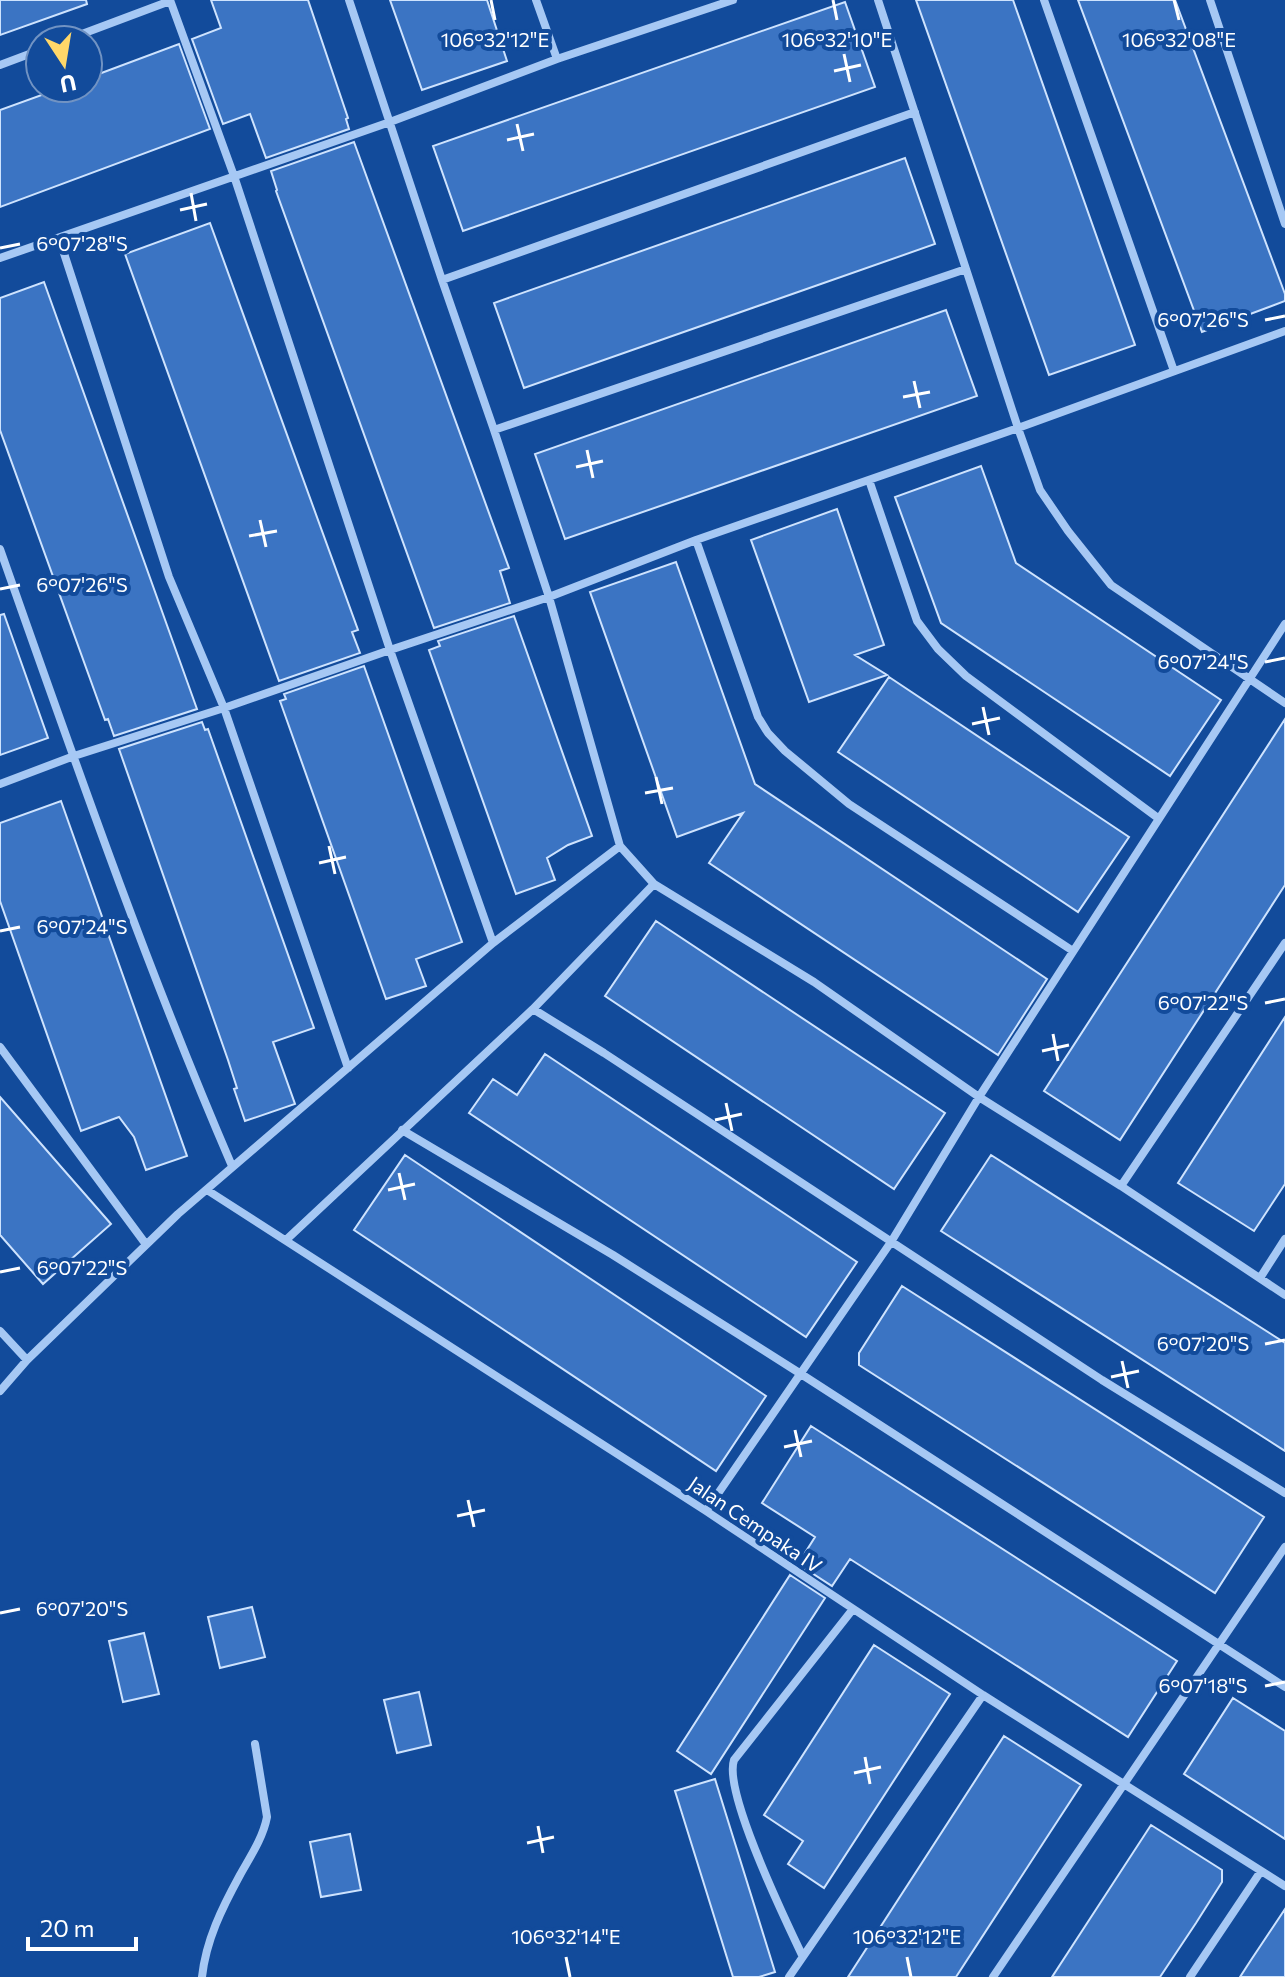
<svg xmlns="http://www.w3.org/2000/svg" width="1285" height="1977" viewBox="0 0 1285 1977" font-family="Commissioner,sans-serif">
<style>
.building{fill:#3b74c3;stroke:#cee3fe;stroke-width:2}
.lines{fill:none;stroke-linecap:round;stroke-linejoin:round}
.street{stroke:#a6c8f4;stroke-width:8}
.ticks{fill:none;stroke:#fff;stroke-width:3}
.labels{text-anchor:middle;stroke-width:8;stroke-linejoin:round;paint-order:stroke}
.street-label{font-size:20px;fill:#fff;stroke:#124b9b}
.ticks-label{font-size:20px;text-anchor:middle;fill:#fff;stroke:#124b9b;stroke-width:8;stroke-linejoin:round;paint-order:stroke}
</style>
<rect width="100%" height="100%" fill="#124b9b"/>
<path class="building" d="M0 0H86L87 4 0 35Z
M211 0H308L348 118 346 119 349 129 266 158 250 114 223 124 192 39 221 28Z
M390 0H487L507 61 422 90Z
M916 0H1013L1135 345 1049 375Z
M1078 0H1175L1285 294V301L1202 332Z
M845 2 875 87 463 231 433 146Z
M179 44 210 129 0 207V110L61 88H88V78Z
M354 142 509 568 500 571 510 603 434 628 276 191 277 190 271 171Z
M905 158 935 244 524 388 494 303Z
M210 223 358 630 352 632 360 653 279 681 125 254Z
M44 282 197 709 114 736 108 719 105 720 0 430V298Z
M946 310 977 396 565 539 535 454Z
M981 466 1016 563 1221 700 1170 776 941 623 895 497Z
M837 509 884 645 855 655 887 675 809 702 751 540Z
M676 562 755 784 1047 979 998 1055 709 863 743 813 677 837 590 592Z
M4 614 48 738 0 755V615Z
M514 616 592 836 568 845 547 858 555 880 516 894 429 650 440 646 438 641Z
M364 666 462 942 416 959 426 986 386 999 280 701 286 699 284 694Z
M889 677 1129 837 1078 912 838 752Z
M1285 719V885L1120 1140 1044 1091Z
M202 722 205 730 208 729 314 1028 273 1042 295 1104 245 1121 234 1089 237 1088 228 1060 119 749Z
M61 801 187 1156 146 1170 134 1137 119 1117 81 1131 0 901V823Z
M656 921 945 1113 894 1189 605 996Z
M1285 1017V1184L1254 1231 1178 1183Z
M545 1054 857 1262 806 1337 469 1113 493 1079 517 1095Z
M0 1097 111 1224 43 1284 0 1235Z
M405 1155 766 1396 716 1471 354 1230Z
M991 1155 1285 1343V1451L941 1231Z
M902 1286 1264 1517 1215 1593 859 1365V1353Z
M811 1426 1177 1661 1128 1737 850 1559 832 1586 798 1564 815 1537 762 1503Z
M790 1575 825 1598 711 1774 677 1751Z
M252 1607 265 1657 220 1668 208 1617Z
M144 1633 159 1694 123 1702 109 1641Z
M874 1645 950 1694 824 1888 788 1864 803 1841 764 1815Z
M419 1692 431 1745 397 1753 384 1700Z
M1233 1698 1285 1731V1839L1184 1774Z
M1004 1736 1081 1785 1049 1834 956 1977H848Z
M715 1779 775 1972 759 1977H733L675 1791Z
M1151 1825 1222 1870V1882L1196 1923 1160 1977H1052Z
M350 1834 361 1890 321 1897 310 1842Z
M1285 1909V1977H1240L1251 1960Z"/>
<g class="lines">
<path class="street" d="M170 0 234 176 390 650 493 943
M349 0 442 280 494 430 966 269
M536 0 557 59
M878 0 1018 428 1040 490 1068 531 1111 585 1285 703
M1044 0 1174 371
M1210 0 1285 224
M66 40 170 1
M0 65 40 50
M59 238 169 577 224 708 348 1068
M0 258 390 122 557 59 733 0
M442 280 915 112
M494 430 549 597 620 846
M869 480 917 621 938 649 966 676 1158 818
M696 540 758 717 768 733 785 751 849 804 1073 951
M0 549C73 756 145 964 232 1166
M0 784 74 756 224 708 390 650 549 597 696 540 1018 428 1285 331
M654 884 533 1009 604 1053 1102 1380 1285 1493
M0 1047 145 1243
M402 1130 613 1255 801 1374 1285 1687
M1121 1186 1285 943
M207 1190 706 1511 983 1695 1285 1886
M286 1240 533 1009
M1260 1278 1285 1239
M0 1331 27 1360
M0 1391 27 1360 178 1214 493 943 620 846 654 884 814 982 979 1097 1121 1186 1285 1295
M706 1511 891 1242 979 1097 1285 624
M802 1955C786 1921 723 1792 734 1760L853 1609
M202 1977C206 1940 222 1908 240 1875 250 1857 263 1838 267 1817L255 1744
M789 1977 983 1695
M993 1977 1285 1547
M1190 1977 1261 1871"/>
</g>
<path class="ticks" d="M491 0 495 20M833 0 837 20M1174 0 1179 20M844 54 850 82M834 71 861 65M517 124 523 151M507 140 534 134M191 193 196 221M180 210 207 204M0 248 20 244M1265 320 1285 316M914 381 920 408M903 397 930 392M587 450 593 478M576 467 603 461M260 520 266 547M249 536 277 531M0 589 20 585M1265 662 1285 658M983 707 989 735M972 724 1000 718M656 777 662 804M645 793 673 788M329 846 335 874M319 863 346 857M0 931 20 927M1265 1003 1285 999M1053 1034 1058 1061M1042 1051 1069 1045M726 1103 732 1131M715 1120 742 1114M399 1173 405 1200M388 1190 415 1184M0 1272 20 1268M1265 1344 1285 1340M1122 1361 1128 1388M1111 1377 1139 1371M795 1430 801 1457M784 1447 812 1441M468 1500 474 1527M457 1516 485 1510M0 1613 20 1609M1265 1686 1285 1682M865 1757 870 1784M854 1773 881 1767M538 1826 543 1853M527 1843 554 1837M566 1957 570 1977M907 1957 911 1977"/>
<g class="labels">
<g class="street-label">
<text transform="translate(755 1525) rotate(34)" y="7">Jalan Cempaka IV</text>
</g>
</g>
<g class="ticks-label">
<text x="495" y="47">106°32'12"E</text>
<text x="837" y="47">106°32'10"E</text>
<text x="1179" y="47">106°32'08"E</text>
<text x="82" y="251">6°07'28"S</text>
<text x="1203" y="327">6°07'26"S</text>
<text x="82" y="592">6°07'26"S</text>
<text x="1203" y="669">6°07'24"S</text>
<text x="82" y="934">6°07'24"S</text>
<text x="1203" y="1010">6°07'22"S</text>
<text x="82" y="1275">6°07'22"S</text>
<text x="1203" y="1351">6°07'20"S</text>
<text x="82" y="1616">6°07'20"S</text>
<text x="1203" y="1693">6°07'18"S</text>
<text x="566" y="1944">106°32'14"E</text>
<text x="907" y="1944">106°32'12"E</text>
</g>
<g transform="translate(64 64) rotate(168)"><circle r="38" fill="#124b9b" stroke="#7193c3" stroke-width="2"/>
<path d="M0-6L14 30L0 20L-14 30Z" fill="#ffd769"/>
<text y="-12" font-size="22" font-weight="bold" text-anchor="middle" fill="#ffffff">U</text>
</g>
<path d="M28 1937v12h108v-12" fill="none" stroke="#ffffff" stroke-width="4"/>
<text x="40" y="1937" font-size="24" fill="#ffffff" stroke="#124b9b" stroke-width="6" paint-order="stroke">20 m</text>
</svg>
